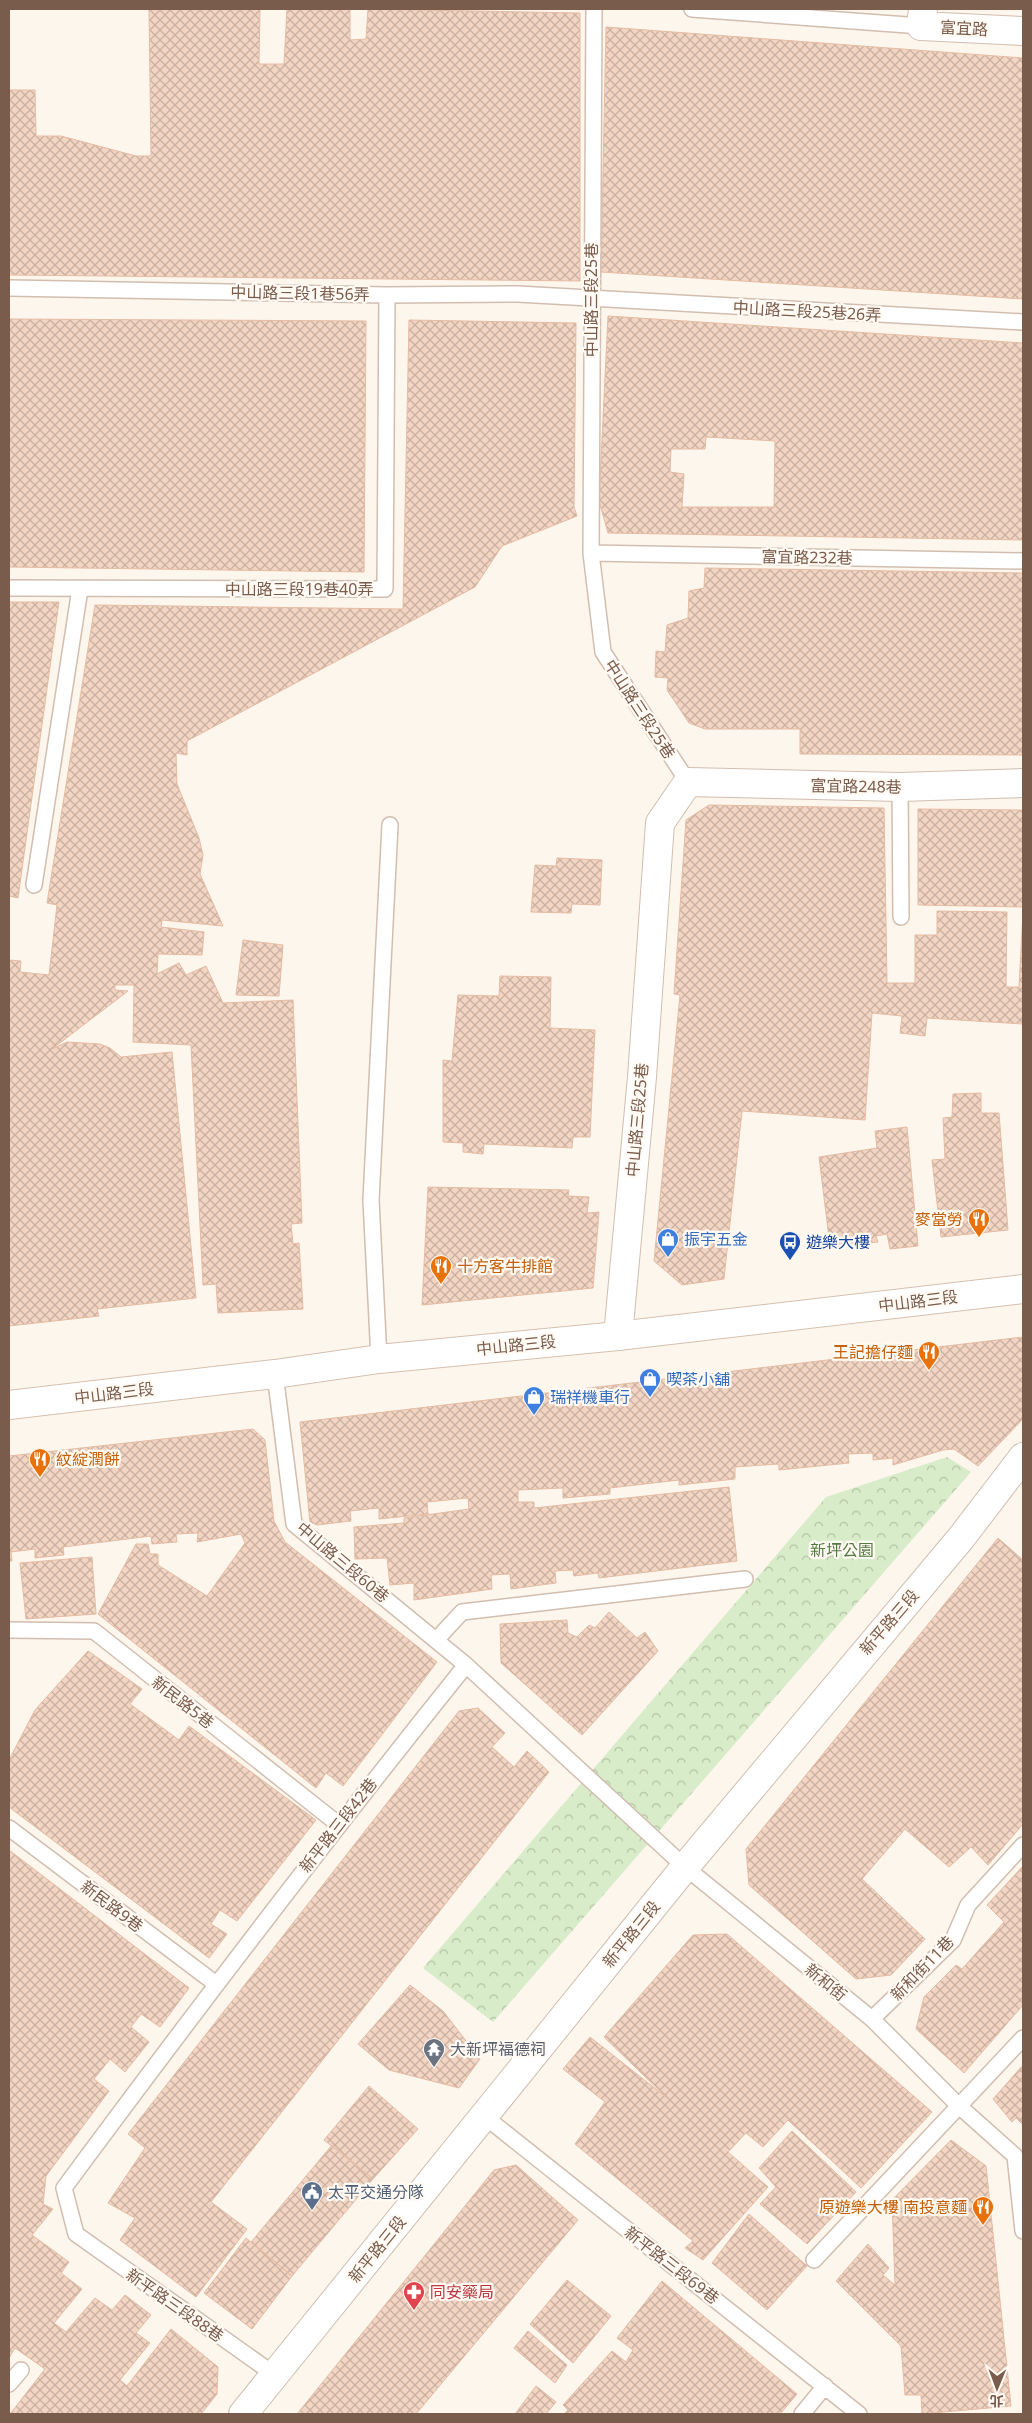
<svg xmlns="http://www.w3.org/2000/svg" width="1032" height="2423" viewBox="0 0 1032 2423" font-family="'Noto Sans','Noto Sans TC',sans-serif">
<style>
.forest{fill:url(#forest-crowns)}
.building{fill:url(#building-cross-hatch);stroke:#e6bba3;fill-rule:evenodd}
.lines{fill:none;stroke-linecap:round;stroke-linejoin:round}
.lane-casing{stroke:#d1beb0;stroke-width:18}
.street-casing{stroke:#d1beb0;stroke-width:30}
.secondary-casing{stroke:#d6c0b0;stroke-width:30}
.lane{stroke:#fff;stroke-width:15}
.street{stroke:#fff;stroke-width:28}
.secondary{stroke:#fff;stroke-width:28}
.labels{text-anchor:middle;stroke-width:4.5;stroke-linejoin:round;paint-order:stroke}
.street-label{font-size:16px;fill:#7a5c4d;stroke:#fffaf3}
.food-label{font-size:16px;fill:#c56008;stroke:#fffaf3;text-anchor:end}
.shop-label{font-size:16px;fill:#366cbe;stroke:#fffaf3;text-anchor:start}
.transit-label{font-size:16px;fill:#164399;stroke:#fffaf3;text-anchor:start}
.park-label{font-size:16px;fill:#537a41;stroke:#fffaf3}
.worship-label{font-size:16px;fill:#5b616d;stroke:#fffaf3;text-anchor:start}
.service-label{font-size:16px;fill:#4e5e75;stroke:#fffaf3;text-anchor:start}
.health-label{font-size:16px;fill:#be3a42;stroke:#fffaf3;text-anchor:start}
</style>
<defs>
<pattern id="forest-crowns" width="20" height="18" patternUnits="userSpaceOnUse" patternTransform="scale(1.25)"><rect width="20" height="18" fill="#d8ecc9"/><path d="M2 6a3 3 0 1 1 6 0M12 15a3 3 0 1 1 6 0" fill="none" stroke="#b4c2a5"/></pattern>
<pattern id="building-cross-hatch" width="8" height="8" patternUnits="userSpaceOnUse" patternTransform="scale(1.25)"><rect width="8" height="8" fill="#f3d5c3"/><path d="M0 0l8 8M0 8l8-8" fill="none" stroke="#cab0a1"/></pattern>
</defs>
<rect width="100%" height="100%" fill="#fdf6ec"/>
<path class="forest" d="M947 1457 971 1472 493 2022 423 1968 826 1497Z"/>
<path class="building" d="M149 9H260L259 64H284L287 9H350V40L366 39 368 9 580 13V281L9 275V90H35L36 136H61L136 156H151Z
M606 27 1023 58V299L601 272Z
M608 316 1023 343V540L608 533 599 501ZM706 437 775 441 774 507H682L684 474 670 472 671 449H705Z
M9 319 366 321 364 572 9 567Z
M409 320 576 323 574 507 577 516 502 546 475 587 187 741V755L176 753 177 784 199 838 203 855 200 874 223 926 162 920 161 927 204 932 202 955 158 954 157 974 179 963 186 975 206 966 223 1003 293 1000 302 1223 291 1224 293 1244 299 1243 303 1309 218 1313 216 1284 203 1285 191 1045 133 1042 134 985H115V990L128 991 52 1049 67 1042 100 1044 110 1048 121 1057 172 1052 196 1298 97 1309 99 1316 9 1326V960L21 961 20 972 49 975 57 905 47 903 95 605 403 609Z
M705 568 1023 573V755L800 754V729H705L689 723 667 690 668 678 655 677 656 651 665 652 667 625 688 618 689 591 704 588Z
M9 602H59L18 898 9 896Z
M709 805 884 808 887 983H915V935H937V911L1007 912 1006 987H1019L1023 912V1024L927 1018 925 1036 900 1033 902 1016 872 1013 865 1120 742 1111 724 1279 682 1285 654 1261 680 995 674 994 686 820Z
M918 809 1023 810V907L918 905Z
M557 858 602 860 600 905 572 904 571 913 531 912 535 865 556 866Z
M243 940 283 945 279 996 236 995Z
M500 976 551 977 550 1028 595 1030 590 1137H573L572 1148 484 1144 483 1154 463 1152V1143L443 1142V1060L452 1061 458 995 499 996Z
M981 1093V1113H999L1008 1230 941 1237 932 1160 945 1159 943 1118 952 1117 953 1094Z
M907 1127 918 1246 890 1249 887 1234 876 1236 878 1242 830 1246 819 1157 877 1148 875 1131Z
M428 1187 569 1190 568 1196 589 1197 587 1213 599 1212 593 1288 422 1305Z
M1023 1337V1419L978 1466 954 1449 943 1450 893 1465V1458L873 1460V1453L848 1454 849 1463 779 1470V1464L735 1467V1479L679 1485V1480L610 1488V1494L563 1498V1488L518 1490V1502H534V1508L729 1487 737 1561 599 1578 598 1573 574 1576 573 1570 555 1571 556 1583 511 1589 510 1574 491 1575 492 1589 414 1600V1583L390 1585 387 1558 355 1559 354 1527 404 1523V1518L469 1509 468 1498 427 1502 428 1514 379 1519V1508L350 1511 351 1521 317 1525 310 1522 300 1422Z
M253 1429 265 1440 274 1521 285 1542 437 1662 343 1786 326 1773 316 1788 98 1614 136 1544H148L150 1554H158V1565L207 1596 245 1543 241 1534 197 1542 198 1533 176 1534 177 1542 152 1544 151 1536 63 1547 64 1555 35 1558V1549L11 1552 12 1561H9V1456Z
M998 1538 1023 1560V1824L988 1865 971 1847 949 1867 905 1829 862 1879 925 1939 891 1975 856 1979 749 1885 746 1849Z
M92 1557 96 1614 26 1619 20 1563Z
M609 1612 637 1638 645 1632 658 1651 582 1735 501 1663 500 1624 567 1620 568 1633 577 1637 589 1625 595 1628Z
M88 1651 142 1689 130 1704 179 1740 189 1726 316 1820 237 1921 220 1910 211 1924 227 1934 209 1958 9 1807V1760L35 1710Z
M478 1708 505 1733 492 1747 514 1767 527 1751 549 1772 211 2202 247 2229 196 2297 120 2240 135 2218 108 2203 145 2148 128 2134 459 1711Z
M9 1850 189 1988 160 2027 141 2014 131 2027 149 2042 125 2072 110 2059 94 2079 109 2091 46 2176 43 2204 53 2209 32 2235 69 2262 61 2273 82 2289 54 2323 66 2332 95 2298 112 2310 125 2295 151 2315 136 2333 150 2343 120 2380 127 2386 171 2329 218 2367 217 2394 201 2414H10L45 2369 15 2348 9 2358Z
M1023 1866V2005L964 2073 916 2029 924 1997 956 1965 962 1969 1004 1922 987 1905Z
M727 1934 932 2112 861 2188 788 2120 763 2147 746 2133 728 2152 768 2187 703 2260 685 2248 693 2241 575 2144 605 2102 563 2069 590 2037 666 2097 604 2037 693 1935Z
M410 1985 443 2011 480 2059 459 2088 389 2070 358 2044Z
M1023 2065V2125L1016 2118 1012 2122 993 2099Z
M369 2086 418 2129 373 2179 324 2140Z
M792 2131 856 2192 807 2244 760 2204 776 2187 759 2168Z
M951 2140 986 2166 1011 2406 922 2414 921 2395H905L901 2346 836 2281 868 2244 889 2268 883 2275 895 2285 892 2200Z
M332 2145 373 2179 292 2276 251 2242Z
M516 2165 578 2220 416 2414H297L494 2170Z
M749 2214 807 2266 767 2310 712 2263Z
M246 2238 292 2276 252 2329 204 2293Z
M567 2280 611 2316 573 2363 530 2324Z
M662 2281 797 2394 780 2414H564L568 2410 563 2405 612 2351 626 2362 633 2350 617 2338Z
M528 2331 567 2365 555 2383 514 2348Z
M536 2386 556 2402 546 2414H515Z"/>
<g class="lines">
<g class="lane-casing">
<path id="lane" d="M594 9 591 553 603 652 688 782
M692 9 921 26
M9 288 387 295 518 294 1023 322
M591 553 1023 561
M9 588 385 589 387 295
M900 787 901 917
M34 885 80 589
M379 1359 371 1200 390 825
M275 1374 294 1524 466 1665 685 1867 872 2019 959 2106 1015 2156 1023 2231
M9 1630 94 1631 338 1824
M437 1639 462 1612 745 1579
M9 1828 216 1984
M872 2019 953 1940 968 1905 1023 1845
M484 2116 859 2414
M814 2260 1023 2038
M275 2375 76 2234 64 2188C195 2011 328 1837 466 1665
M9 2384 21 2370
M802 2414 825 2386"/>
</g>
<g class="street-casing">
<path id="street" d="M923 9 921 26 1023 31
M618 1336 642 1077 660 823 688 782 900 787 1023 783
M243 2414 685 1867 961 1538 1023 1457"/>
</g>
<g class="secondary-casing">
<path id="secondary" d="M9 1405 275 1374 379 1359 618 1336 1023 1289"/>
</g>
<use href="#lane" class="lane"/>
<use href="#street" class="street"/>
<use href="#secondary" class="secondary"/>
</g>
<defs>
<g id="restaurant-pin" transform="scale(1.125)"><path d="M0 17L-7.5 6A9.5 9.5 0 1 1 7.5 6Z" fill="#e8710a" stroke="#fffaf3"/><path d="M-5-6h1v4h1v-4h1v4h1v-4h1v5L-1.5 .5V6h-2V.5L-5-1ZM5-6V6H3V1.5H1.5Q1.5-4 5-6Z" fill="#fff"/></g>
<g id="shop-pin" transform="scale(1.125)"><path d="M0 17L-7.5 6A9.5 9.5 0 1 1 7.5 6Z" fill="#3f7fe0" stroke="#fffaf3"/><path d="M-5-2.5h2.3a2.7 3.5 0 0 1 5.4 0H5L5.5 6h-11ZM-1.5-2.5h3a1.5 2.3 0 0 0-3 0Z" fill="#fff"/></g>
<g id="bus-pin" transform="scale(1.125)"><path d="M0 17L-7.5 6A9.5 9.5 0 1 1 7.5 6Z" fill="#1a4fb4" stroke="#fffaf3"/><path d="M-5-6H5V4H4V6H2V4H-2V6H-4V4H-5ZM-3.5-4V0h7V-4ZM-3.5 1.2v1.5H-2V1.2ZM2 1.2v1.5H3.5V1.2Z" fill="#fff"/></g>
<g id="temple-pin" transform="scale(1.125)"><path d="M0 17L-7.5 6A9.5 9.5 0 1 1 7.5 6Z" fill="#6b7280" stroke="#fffaf3"/><path d="M0-6L5-2H3V0L6.5 2.5H4V6H1.5V3h-3V6H-4V2.5H-6.5L-3 0V-2H-5Z" fill="#fff"/></g>
<g id="civic-pin" transform="scale(1.125)"><path d="M0 17L-7.5 6A9.5 9.5 0 1 1 7.5 6Z" fill="#5c6f8a" stroke="#fffaf3"/><path d="M-.6-6.5H3V-4.5H.6V-3L4-1V1h2V6H-6V1h2V-1L-.6-3ZM-1.2 2.5V6h2.4V2.5Z" fill="#fff"/></g>
<g id="pharmacy-pin" transform="scale(1.125)"><path d="M0 17L-7.5 6A9.5 9.5 0 1 1 7.5 6Z" fill="#e0444e" stroke="#fffaf3"/><path d="M-2-6h4v4h4v4h-4v4h-4v-4h-4v-4h4Z" fill="#fff"/></g>
</defs>
<g fill-rule="evenodd">
<use href="#restaurant-pin" x="979" y="1219"/>
<use href="#shop-pin" x="668" y="1239"/>
<use href="#bus-pin" x="790" y="1242"/>
<use href="#restaurant-pin" x="441" y="1266"/>
<use href="#restaurant-pin" x="929" y="1352"/>
<use href="#shop-pin" x="650" y="1379"/>
<use href="#shop-pin" x="534" y="1397"/>
<use href="#restaurant-pin" x="40" y="1459"/>
<use href="#temple-pin" x="434" y="2049"/>
<use href="#civic-pin" x="312" y="2192"/>
<use href="#restaurant-pin" x="983" y="2207"/>
<use href="#pharmacy-pin" x="414" y="2292"/>
</g>
<g class="labels">
<g class="street-label">
<text transform="translate(964 28) rotate(3)" y="6">富宜路</text>
<text transform="translate(300 293) rotate(1)" y="6">中山路三段1巷56弄</text>
<text transform="translate(591 300) rotate(-90)" y="6">中山路三段25巷</text>
<text transform="translate(807 311) rotate(3)" y="6">中山路三段25巷26弄</text>
<text transform="translate(807 557) rotate(1)" y="6">富宜路232巷</text>
<text x="299" y="595">中山路三段19巷40弄</text>
<text transform="translate(640 709) rotate(57)" y="6">中山路三段25巷</text>
<text transform="translate(856 786) rotate(1)" y="6">富宜路248巷</text>
<text transform="translate(637 1120) rotate(-85)" y="6">中山路三段25巷</text>
<text transform="translate(918 1301) rotate(-7)" y="6">中山路三段</text>
<text transform="translate(516 1345) rotate(-6)" y="6">中山路三段</text>
<text transform="translate(114 1393) rotate(-7)" y="6">中山路三段</text>
<text transform="translate(343 1562) rotate(40)" y="6">中山路三段60巷</text>
<text transform="translate(889 1622) rotate(-49)" y="6">新平路三段</text>
<text transform="translate(183 1702) rotate(38)" y="6">新民路5巷</text>
<text transform="translate(338 1825) rotate(-52)" y="6">新平路三段42巷</text>
<text transform="translate(112 1906) rotate(37)" y="6">新民路9巷</text>
<text transform="translate(631 1934) rotate(-51)" y="6">新平路三段</text>
<text transform="translate(922 1968) rotate(-46)" y="6">新和街11巷</text>
<text transform="translate(826 1982) rotate(39)" y="6">新和街</text>
<text transform="translate(377 2249) rotate(-51)" y="6">新平路三段</text>
<text transform="translate(672 2265) rotate(38)" y="6">新平路三段69巷</text>
<text transform="translate(175 2305) rotate(35)" y="6">新平路三段88巷</text>
</g>
<g class="food-label">
<text x="963" y="1225">麥當勞</text>
<text x="457" y="1272" text-anchor="start">十方客牛排館</text>
<text x="913" y="1358">王記擔仔麵</text>
<text x="56" y="1465" text-anchor="start">紋綻潤餅</text>
<text x="967" y="2213">原遊樂大樓 南投意麵</text>
</g>
<g class="shop-label">
<text x="684" y="1245">振宇五金</text>
<text x="666" y="1385">喫茶小舖</text>
<text x="550" y="1403">瑞祥機車行</text>
</g>
<g class="transit-label">
<text x="806" y="1248">遊樂大樓</text>
</g>
<g class="park-label">
<text x="842" y="1556">新坪公園</text>
</g>
<g class="worship-label">
<text x="450" y="2055">大新坪福德祠</text>
</g>
<g class="service-label">
<text x="328" y="2198">太平交通分隊</text>
</g>
<g class="health-label">
<text x="430" y="2298">同安藥局</text>
</g>
</g>
<rect width="1032" height="2423" fill="none" stroke="#7a5c4d" stroke-width="20"/>
<g transform="translate(997 2388) rotate(181)" stroke="#fffaf3" stroke-width="4" paint-order="stroke">
<path d="M0-4L9 19L0 12L-9 19Z" fill="#7a5c4d"/>
<text y="-8" font-size="14" font-weight="bold" text-anchor="middle" fill="#7a5c4d">北</text>
</g>
</svg>
